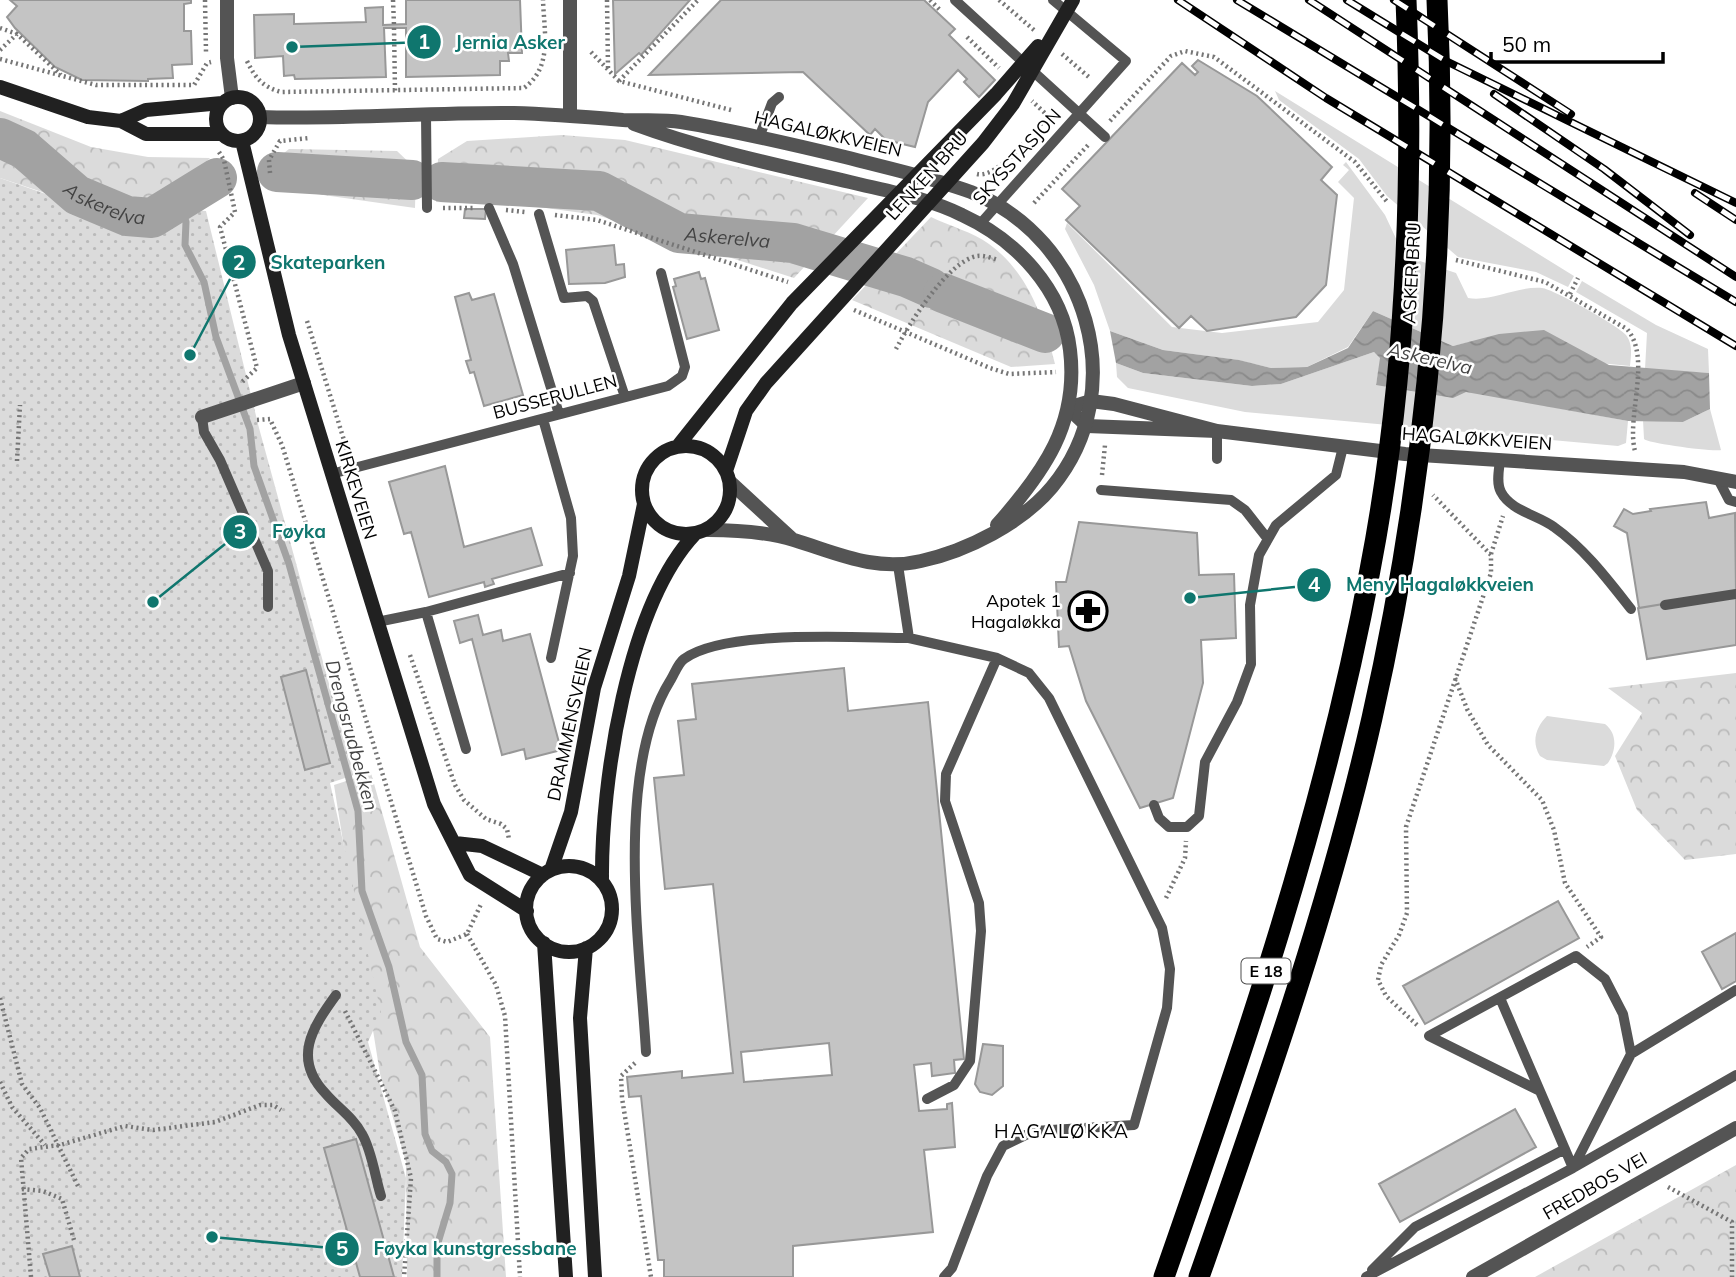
<svg xmlns="http://www.w3.org/2000/svg" width="1736" height="1277" viewBox="0 0 1736 1277" font-family="Mulish,sans-serif">
<style>
.grass{fill:#dbdbdb}
.forest{fill:url(#forest-crowns)}
.park{fill:url(#park-dots)}
.water{fill:url(#water-waves)}
.lines{fill:none;stroke-linecap:round;stroke-linejoin:round}
.stream{stroke:#a2a2a2;stroke-width:7}
.river{stroke:#a2a2a2;stroke-width:40}
.building{fill:#c4c4c4;stroke:#989898;stroke-width:2;fill-rule:evenodd}
.path{stroke:#767676;stroke-width:4.5;stroke-dasharray:2 3.5;stroke-linecap:butt}
.service{stroke:#545454;stroke-width:10}
.minor{stroke:#545454;stroke-width:14}
.tertiary{stroke:#545454;stroke-width:14}
.secondary{stroke:#212121;stroke-width:14}
.motorway{stroke:#000;stroke-width:21}
.rail-casing{stroke:#000;stroke-width:8}
.rail{stroke:#fff;stroke-width:5;stroke-dasharray:16;stroke-linecap:butt}
.labels{text-anchor:middle;stroke-width:5;stroke-linejoin:round;paint-order:stroke}
.shield{fill:#fff;stroke:#4c4c4c;stroke-width:2}
.shield-label{font-size:16px;font-weight:bold;fill:#000}
.street-label{font-size:18px;fill:#000;stroke:#fff}
.poi-label{font-size:18px;fill:#000;stroke:#fff;text-anchor:end}
.water-label{font-size:19px;font-style:italic;fill:#434343;stroke:#fff}
.neighbourhood-label{font-size:19px;letter-spacing:2px;fill:#000;stroke:#fff}
.leader{fill:none;stroke:#0f766e;stroke-width:2.5}
.callout-dot{fill:#0f766e;stroke:#fff;stroke-width:2.5}
.mark-label{font-size:21px;text-anchor:middle;font-weight:bold;fill:#fff}
.callout-label{font-size:19px;text-anchor:middle;font-weight:bold;fill:#0f766e;stroke:#fff;stroke-width:5;stroke-linejoin:round;paint-order:stroke}
</style>
<defs>
<pattern id="forest-crowns" width="20" height="18" patternUnits="userSpaceOnUse" patternTransform="scale(1.75)"><rect width="20" height="18" fill="#dbdbdb"/><path d="M2 6a3 3 0 1 1 6 0M12 15a3 3 0 1 1 6 0" fill="none" stroke="#bababa"/></pattern>
<pattern id="park-dots" width="8" height="8" patternUnits="userSpaceOnUse" patternTransform="scale(1.75)"><rect width="8" height="8" fill="#dbdbdb"/><path d="M2 2h.1M6 6h.1" fill="none" stroke="#bababa" stroke-width="1.8" stroke-linecap="round"/></pattern>
<pattern id="water-waves" width="16" height="10" patternUnits="userSpaceOnUse" patternTransform="scale(1.75)"><rect width="16" height="10" fill="#a2a2a2"/><path d="M0 5q4-4 8 0t8 0" fill="none" stroke="#8a8a8a"/></pattern>
</defs>
<rect width="100%" height="100%" fill="#fff"/>
<path class="grass" d="M1275 91 1574 276 1568 287 1536 272 1458 257 1387 196 1359 159 1279 100Z
M1346 162 1385 215 1399 245 1420 261 1456 273 1468 298C1492 302 1516 286 1542 288 1553 289 1619 326 1626 335 1633 344 1631 355 1630 366L1599 363 1580 351 1474 341 1453 346 1373 311 1348 347 1307 367 1271 368 1238 360 1163 350 1110 331 1094 285 1065 229 1067 223 1172 327 1222 333 1318 322 1344 290 1354 198 1338 182 1349 170 1343 165Z
M1582 281 1656 325 1708 349 1709 373 1645 369 1647 333 1576 292Z
M1374 352 1381 358 1376 384 1453 397 1466 391 1628 421 1626 443 1618 446 1245 412 1128 388 1117 377 1116 363 1143 373 1252 386 1281 384Z
M1710 409 1721 450C1712 452 1647 443 1644 439L1643 420 1683 422Z
M1547 716 1605 724C1618 734 1616 751 1608 763L1604 766 1547 760 1540 756C1531 742 1536 727 1547 716Z"/>
<path class="forest" d="M0 111 91 147 148 157 210 158 166 205 66 200 0 178Z
M562 135 625 140 868 198 794 278 597 215 524 205 436 202 438 159 467 141Z
M289 149 397 151 416 169 415 208 281 189 277 172 279 157Z
M931 217C949 226 973 232 989 244 1029 273 1044 320 1055 364L1011 367 852 300Z
M1736 673V854L1685 860 1637 810 1615 756 1642 713 1608 688Z
M371 773 420 947 490 1037 506 1277H407L406 1162 380 1074 334 785Z
M1736 1165V1277H1535Z"/>
<path class="park" d="M0 178 66 201 206 211 259 428 354 775 330 783 381 1013 368 1042 406 1178 402 1277H0Z"/>
<path class="water" d="M1373 311 1453 346 1499 334 1544 330 1609 365 1709 373 1710 409 1683 422 1628 421 1466 392 1453 398 1376 385 1380 358 1374 352 1281 384 1252 386 1143 373 1116 363 1110 331 1163 350 1239 360 1271 368 1307 367 1348 348Z"/>
<g class="lines">
<path class="stream" d="M179 202 186 222 185 245 204 282 216 337 250 429 254 466 289 564 358 811 362 891 389 967 406 1042 422 1075 425 1134 432 1151 446 1162 452 1174 450 1203 437 1246V1277"/>
<g class="river">
<path id="s1" d="M0 138 24 149 77 195 127 216 152 218 217 178"/>
<path d="M277 172 412 180"/>
<path id="s2" d="M442 182 599 191 679 233 793 243 906 277 931 288"/>
<path d="M943 293 1045 333"/>
</g>
</g>
<path class="building" d="M10 0H191V3L184 4V31H191L192 64 172 65 173 78 148 79V81L82 80 55 67 15 28 7 17 17 6Z
M406 0H520L522 53H508L509 61H500V75L406 77V28H384L386 77 295 79 294 75 284 76 283 56 255 58 254 15 294 14V24L366 22 365 8 383 7V25L406 24Z
M613 0H690L641 55 639 53 615 74Z
M721 0H924L955 29 949 35 995 80 979 97 964 82 967 79 958 70 928 102 915 147 886 140 875 129 870 135 803 72 649 75Z
M1198 60 1257 96 1332 167 1321 180 1337 195 1326 285 1296 317 1207 331 1191 316 1179 328 1066 220 1080 206 1062 189 1182 63 1195 75 1198 72 1192 66Z
M465 209H486L485 219 464 218Z
M614 245 616 265 624 264 625 277 605 283 569 284 566 250Z
M699 272 701 279 705 278 719 330 687 339 673 287 676 286 674 279Z
M469 293 472 300 494 294 523 395 484 406 474 372 470 373 466 361 471 360 455 297Z
M445 466 464 547 531 528 542 565 492 579 494 584 485 587 484 582 429 597 411 532 404 534 389 482Z
M1706 502 1709 518 1735 513 1736 592 1639 608 1627 533 1614 526 1624 509 1633 514 1651 511 1650 509Z
M1079 522 1197 533 1199 575 1234 574 1236 638 1201 640 1203 683 1173 798 1140 808 1086 701 1069 646 1059 647 1056 582H1066Z
M1736 592V645L1647 659 1638 608Z
M478 615 483 635 501 630 503 641 530 634 561 750 526 759 524 749 502 755 472 639 460 643 454 621Z
M844 668 848 711 928 702 964 1059 954 1060 955 1073 932 1076 931 1063 914 1065 919 1111 947 1109V1104L952 1103 955 1147 924 1150 933 1232 793 1246V1277H664V1260H658L641 1096 629 1097 627 1077 682 1071V1078L733 1073 713 884 665 889 654 778 684 775 678 721 696 719 692 684ZM829 1043 832 1075 744 1082 741 1052Z
M306 670 330 763 305 770 281 677Z
M1558 901 1579 938 1425 1024 1403 986Z
M1736 933V981L1722 989 1702 952Z
M983 1044 1003 1046V1086L992 1095 980 1092 975 1084Z
M1515 1109 1536 1147 1400 1222 1379 1184Z
M356 1139 394 1277H360L324 1148Z
M72 1246 80 1277H50L43 1254Z"/>
<g class="lines">
<path class="path" d="M205 0 206 52
M393 0 394 25
M607 0 608 68
M930 0 941 11
M999 0 1034 30
M0 28 17 34 61 75
M394 28 395 91
M967 37 999 68
M0 50 17 34
M591 52 619 81 731 110
M1062 54 1090 78
M0 59 96 85H194L207 63 211 62
M247 61C255 78 263 87 281 92L524 88C553 67 544 32 543 0
M619 81 698 0
M1110 121 1171 56 1185 51 1214 57 1355 162 1388 203
M219 152 224 160 235 212 220 227 257 368 242 382
M270 173 269 160 280 141 309 138
M977 174C998 179 1034 131 1048 116L1032 101
M1034 203 1090 143
M443 208H476
M506 210 525 212
M555 215 597 220 788 282
M1456 260 1545 282 1627 329C1652 358 1626 417 1635 451
M1570 294 1578 278
M854 310 990 368 1009 374 1056 372
M307 321 348 453
M896 349C909 324 948 261 977 256 983 255 992 258 998 260
M257 420 270 419 282 445 426 916 437 939 447 942 467 934 482 902
M17 461 20 405
M1102 475 1105 445
M1491 554 1503 516
M410 655 455 785 464 800 486 819 501 824 507 829 509 839
M1455 678 1467 709 1488 745 1542 800 1554 830 1565 883 1601 937 1587 947
M1166 898 1185 858 1186 841
M467 934 496 985 505 1016 520 1277
M0 998 22 1084 40 1108 78 1186
M345 1011 395 1111 411 1178 404 1277
M1417 1025 1386 996 1378 980 1381 965 1399 935 1407 913 1406 827 1491 573V555L1433 495
M635 1063 621 1076 622 1098 651 1277
M0 1082 12 1107 45 1145
M1668 1187 1732 1222V1277
M22 1189 43 1191 62 1199 74 1240
M31 1277 21 1158 29 1149 60 1145 125 1126 153 1130 215 1122 260 1105H273L281 1110"/>
<path class="service" d="M955 0 1105 137
M426 115 427 208
M759 138 772 103 779 97
M489 208 513 264 559 414
M539 214 564 298 587 296 593 301 625 397
M980 224 1126 61 1053 0
M202 417 204 432 220 460 268 571V607
M543 419 571 518 573 556 551 658
M1217 431V459
M1500 460C1499 470 1496 483 1501 492 1511 511 1538 515 1554 527 1585 549 1608 580 1631 609
M331 474 668 386 682 376 685 367 661 273
M1717 477 1729 500 1736 502
M1101 490 1231 500 1245 510 1267 538
M898 565 909 638 997 658 1029 673 1049 698 1162 928 1170 969 1167 1008 1134 1125 1034 1131 1003 1146 987 1176 952 1268 944 1277
M1665 605 1736 594
M426 612 466 749
M377 622 426 612 570 573
M1154 805 1159 818 1169 827H1187L1199 816 1205 762 1237 702 1251 664 1250 605 1259 555 1276 525 1336 475 1343 447
M336 995C312 1028 292 1059 326 1094 338 1108 353 1117 362 1134 372 1151 375 1177 381 1196
M1500 998 1573 1168
M646 1052C640 948 614 771 670 681 674 675 678 663 684 659 724 629 857 638 909 638
M1631 1054 1736 990
M1540 1091 1429 1036 1576 956 1605 979 1623 1014 1631 1054 1573 1168
M927 1099 954 1085 970 1061 981 931 979 903 945 801 946 774 997 658
M1372 1270 1415 1227 1565 1149
M1366 1277 1573 1168 1736 1075"/>
<path class="minor" d="M227 0V58L232 98
M570 0V115
M202 417 304 383
M1217 431 1114 404 1091 401 1068 408 1087 426 1217 431 1405 454 1684 472 1736 482
M1473 1277 1736 1128"/>
<path class="tertiary" d="M260 117C345 120 429 112 514 113 551 114 587 117 623 120 642 121 662 119 681 122 736 131 791 144 845 157 887 168 930 177 971 192 1087 238 1133 389 1052 487 1022 523 967 551 921 561 875 572 837 553 794 540 767 532 736 530 708 530
M634 124C704 150 777 165 850 182 887 191 928 198 962 215 1016 240 1063 289 1070 350 1079 423 1044 472 997 525
M730 482 792 539"/>
<path class="secondary" d="M0 87 88 117 121 121 146 134H221
M216 119a22 22 0 1 1 44 0a22 22 0 1 1-44 0Z
M121 121 146 110 222 103
M242 141 289 335 434 804 470 875 527 911
M642 490a44 44 0 1 1 88 0a44 44 0 1 1-88 0Z
M677 447 792 303 996 94 1038 46
M726 471 746 411 766 383 983 143 1013 104 1073 0
M455 843 482 846 543 875
M526 909a43 43 0 1 1 86 0a43 43 0 1 1-86 0Z
M551 870 571 812 594 688 629 576 644 504
M602 880C601 784 627 606 695 534
M544 943 566 1277
M586 948 580 1018 595 1277"/>
<path class="motorway" d="M1164 1277C1245 1046 1325 812 1370 570 1406 383 1414 190 1406 0
M1199 1277C1263 1094 1329 908 1372 718 1425 483 1449 240 1437 0"/>
<g class="rail-casing">
<path id="rail" d="M1178 0 1326 98 1736 346
M1237 0 1736 302
M1309 0 1736 277
M1347 0 1446 61 1736 203
M1394 0 1571 114
M1494 94 1604 169 1690 235
M1695 193 1736 220"/>
</g>
<use href="#rail" class="rail"/>
</g>
<defs>
<g id="pharmacy-ring" transform="scale(2.0125)"><circle r="9.5" fill="#fff" stroke="#000" stroke-width="1.5"/><path d="M-2-6h4v4h4v4h-4v4h-4v-4h-4v-4h4Z" fill="#000"/></g>
</defs>
<g fill-rule="evenodd">
<use href="#pharmacy-ring" x="1088" y="611"/>
</g>
<g class="labels">
<rect class="shield" x="1241.5" y="958.5" width="49" height="25" rx="5"/>
<g class="shield-label">
<text x="1266" y="977">E 18</text>
</g>
<g class="street-label">
<text transform="translate(828 134) rotate(13)" y="6">HAGALØKKVEIEN</text>
<text transform="translate(1017 157) rotate(-48)" y="6">SKYSSTASJON</text>
<text transform="translate(927 176) rotate(-48)" y="6">LENKEN BRU</text>
<text transform="translate(1412 273) rotate(-87)" y="6">ASKER BRU</text>
<text transform="translate(555 397) rotate(-15)" y="6">BUSSERULLEN</text>
<text transform="translate(1477 439) rotate(4)" y="6">HAGALØKKVEIEN</text>
<text transform="translate(356 490) rotate(73)" y="6">KIRKEVEIEN</text>
<text transform="translate(570 724) rotate(-78)" y="6">DRAMMENSVEIEN</text>
<text transform="translate(1595 1186) rotate(-30)" y="6">FREDBOS VEI</text>
</g>
<g class="poi-label">
<text x="1061" y="607">Apotek 1<tspan x="1061" dy="21">Hagaløkka</tspan></text>
</g>
<g class="water-label">
<text dy="7" stroke="none"><textPath href="#s1" startOffset="126">Askerelva</textPath></text>
<text dy="7" stroke="none"><textPath href="#s2" startOffset="296">Askerelva</textPath></text>
<text transform="translate(1430 358) rotate(13)" y="7">Askerelva</text>
<text transform="translate(352 735) rotate(75)" y="7">Drengsrudbekken</text>
</g>
<g class="neighbourhood-label">
<text x="1062" y="1138">HAGALØKKA</text>
</g>
</g>
<path class="leader" d="M292 47L424 42M190 355L239 262M153 602L240 532M1190 598L1314 585M212 1237L342 1249"/>
<g class="callout-dot">
<circle cx="292" cy="47" r="7"/>
<circle cx="190" cy="355" r="7"/>
<circle cx="153" cy="602" r="7"/>
<circle cx="1190" cy="598" r="7"/>
<circle cx="212" cy="1237" r="7"/>
<circle cx="424" cy="42" r="18"/>
<circle cx="239" cy="262" r="18"/>
<circle cx="240" cy="532" r="18"/>
<circle cx="1314" cy="585" r="18"/>
<circle cx="342" cy="1249" r="18"/>
</g>
<g class="mark-label">
<text x="424" y="49">1</text>
<text x="239" y="270">2</text>
<text x="240" y="539">3</text>
<text x="1314" y="592">4</text>
<text x="342" y="1256">5</text>
</g>
<g class="callout-label">
<text x="510" y="49">Jernia Asker</text>
<text x="328" y="269">Skateparken</text>
<text x="299" y="538">Føyka</text>
<text x="1440" y="591">Meny Hagaløkkveien</text>
<text x="475" y="1255">Føyka kunstgressbane</text>
</g>
<path d="M1491 52v10h172v-10" fill="none" stroke="#000000" stroke-width="3.5"/>
<text x="1502" y="52" font-size="21" fill="#000000" stroke="#ffffff" stroke-width="5" paint-order="stroke">50 m</text>
</svg>
